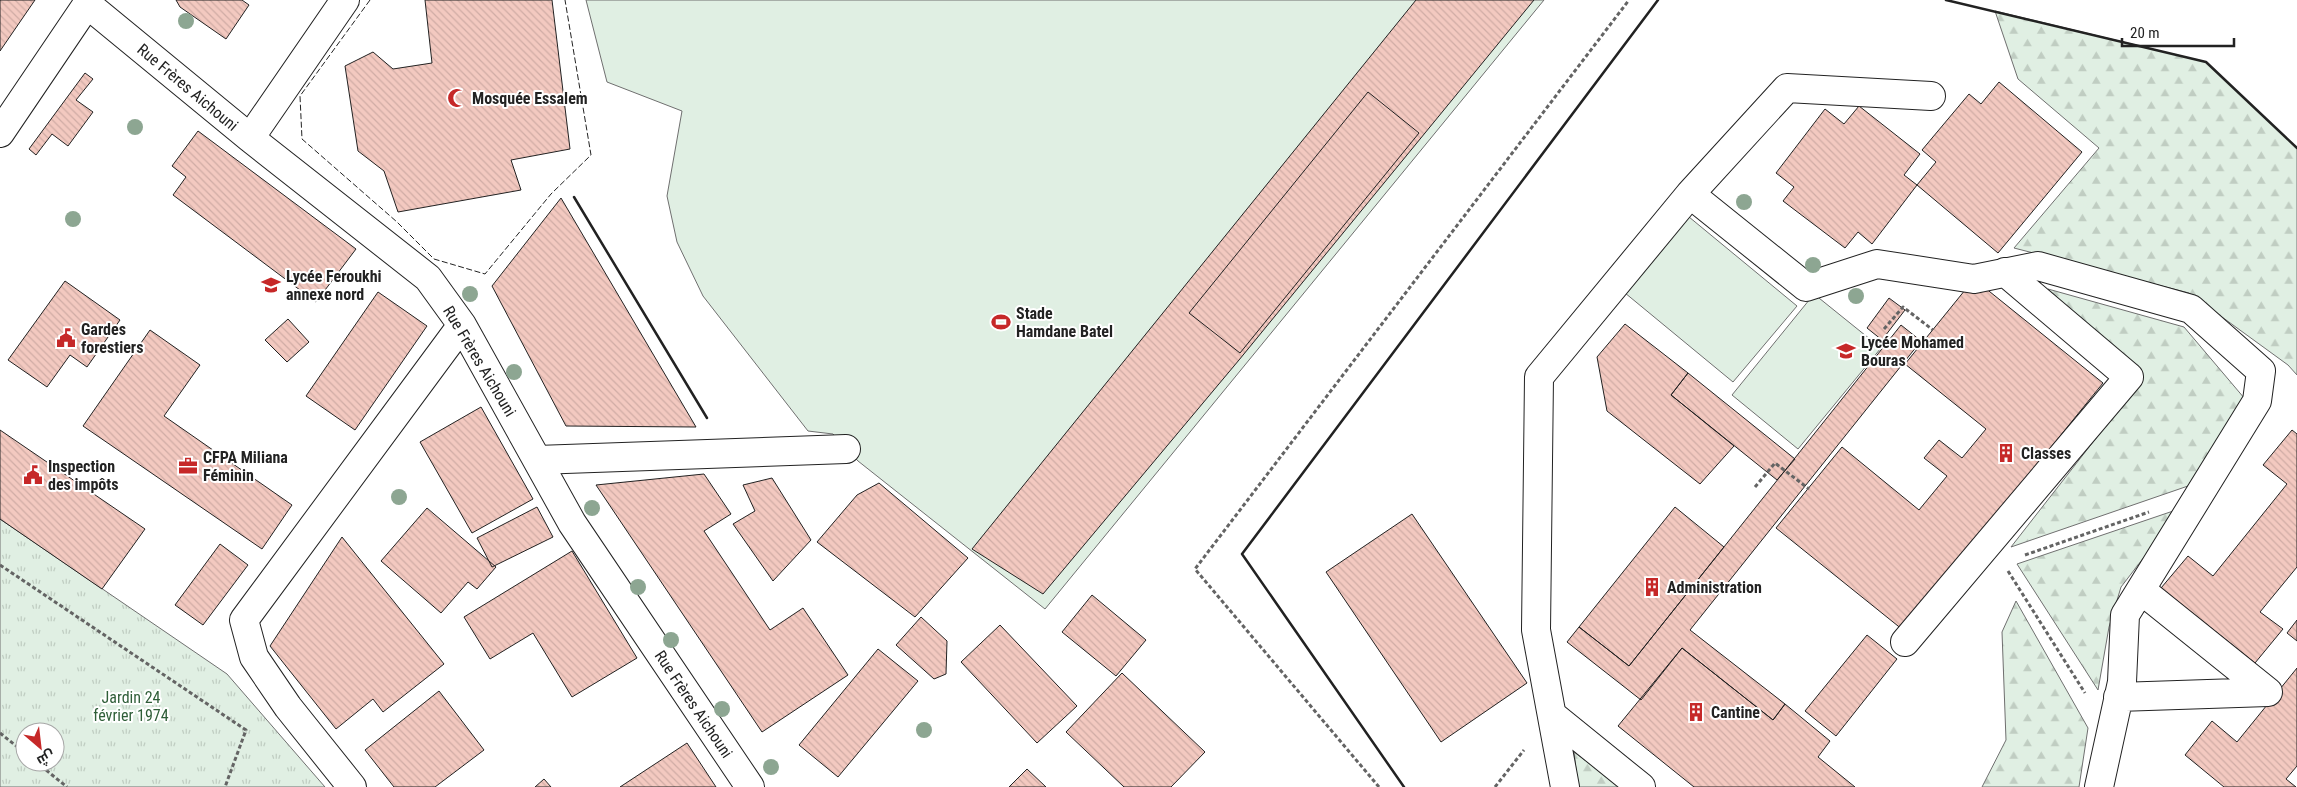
<svg xmlns="http://www.w3.org/2000/svg" width="2297" height="787" viewBox="0 0 2297 787" font-family="'Roboto Condensed',Cairo,sans-serif">
<style>
.forest{fill:url(#forest-firs);stroke:#6f6f6f}
.park{fill:url(#park-tufts);stroke:#6f6f6f;fill-rule:evenodd}
.pitch{fill:#e0efe3;stroke:#6f6f6f}
.building{fill:url(#building-back-hatch);stroke:#222}
.lines{fill:none;stroke-linecap:round;stroke-linejoin:round}
.minor-casing{stroke:#222;stroke-width:30}
.major-casing{stroke:#222;stroke-width:30}
.path{stroke:#646464;stroke-width:3;stroke-dasharray:4 2.5;stroke-linecap:butt}
.minor{stroke:#fff;stroke-width:28}
.major{stroke:#fff;stroke-width:28}
.fence{stroke:#222;stroke-width:1;stroke-dasharray:6 2.5;stroke-linecap:butt}
.wall{stroke:#222;stroke-width:2.5}
.tree{fill:#8da692}
.labels{text-anchor:middle;stroke-width:4;stroke-linejoin:round;paint-order:stroke}
.street-label{font-size:16px;fill:#222;stroke:#fff}
.poi-label{font-size:16px;font-weight:bold;fill:#222;stroke:#fff;text-anchor:start}
.park-label{font-size:16px;fill:#2f5e38;stroke:#fff}
</style>
<defs>
<pattern id="forest-firs" width="22" height="20" patternUnits="userSpaceOnUse" patternTransform="scale(1.25)"><rect width="22" height="20" fill="#e0efe3"/><path d="M5 1l3.5 6h-7zM16 11l3.5 6h-7z" fill="#c0cdc2"/></pattern>
<pattern id="park-tufts" width="24" height="20" patternUnits="userSpaceOnUse" patternTransform="scale(1.25)"><rect width="24" height="20" fill="#e0efe3"/><path d="M3 7l-1-3M5 7V3M7 7l1-3M15 17l-1-3M17 17v-4M19 17l1-3" fill="none" stroke="#c0cdc2"/></pattern>
<pattern id="building-back-hatch" width="6" height="6" patternUnits="userSpaceOnUse" patternTransform="scale(1.25)"><rect width="6" height="6" fill="#f3c9c0"/><path d="M-1 5l2 2M0 0l6 6M5-1l2 2" fill="none" stroke="#d0aca5"/></pattern>
</defs>
<rect width="100%" height="100%" fill="#fff"/>
<path class="forest" d="M1995 11 2206 62 2297 148V375L2288 365 2189 293 2014 248 2099 148 2018 79Z
M2048 289 2184 327 2245 399 2188 486 2011 547 2143 378Z
M2182 508 2121 587 2109 627 2098 690 2017 564Z
M2016 601 2088 728 2079 787H1982L2006 740 2002 632Z
M1574 752 1621 787H1578Z"/>
<path class="park" d="M0 519 227 674 325 787H0ZM25 732H55V762H25Z"/>
<path class="pitch" d="M586 0H1544L1045 609 858 461 833 434 808 431 703 296 677 242 667 196 682 111 607 82Z
M1683 212 1797 306 1733 382 1619 288Z
M1814 294 1881 348 1798 449 1732 395Z"/>
<path class="building" d="M0 0H35L0 51Z
M176 0H242L249 5 226 39 180 7Z
M425 0H552L570 149 511 160 521 190 398 212 384 171 358 151 345 66 373 52 393 69 432 63Z
M1416 0H1534L1239 360 1043 594 972 549Z
M85 73 93 79 76 100 93 112 68 146 52 134 36 155 29 149Z
M1999 82 2082 152 1998 253 1917 185 1936 162 1922 150 1969 94 1981 104Z
M1368 92 1419 133 1240 353 1189 313Z
M1859 106 1920 154 1904 175 1917 185 1872 244 1858 232 1845 248 1783 201 1794 187 1776 173 1825 109 1844 124Z
M198 131 356 249 316 302 173 195 186 177 172 166Z
M561 198 696 427 566 426 492 286Z
M1974 279 2103 383 1903 630 1776 528 1842 447 1919 510 1947 476 1924 458 1939 440 1962 458 1986 429 1905 364Z
M65 281 120 320 87 367 70 355 47 387 8 360Z
M378 292 427 326 355 430 306 396Z
M1889 298 1905 310 1882 340 1867 328Z
M288 319 309 342 287 362 265 340Z
M1625 324 1688 373 1671 395 1734 446 1700 484 1607 411 1597 357Z
M1901 325 1921 341 1690 630 1785 704 1773 720 1682 648 1641 700 1567 642 1579 627 1629 666Z
M150 330 200 365 164 416 292 505 262 549 83 426Z
M1688 373 1795 459 1777 480 1671 395Z
M481 407 533 499 472 533 420 442Z
M0 430 145 529 102 589 0 519Z
M2292 430 2297 434V567L2260 612 2283 629 2255 663 2161 588 2188 556 2213 576 2287 484 2263 465Z
M704 474 731 514 704 531 770 630 803 608 848 675 762 732 596 485Z
M772 478 811 540 773 581 733 524 755 511 743 485Z
M879 483 968 558 915 617 817 542 857 495Z
M537 507 553 537 492 567 477 538Z
M1675 507 1724 547 1629 666 1579 627Z
M427 508 496 567 477 589 468 582 441 613 381 561Z
M1412 514 1527 683 1441 742 1326 572Z
M342 537 444 664 383 712 373 699 336 729 270 646Z
M220 544 248 565 203 625 175 605Z
M572 551 637 658 572 697 533 633 490 659 464 617Z
M1092 595 1146 640 1116 676 1062 632Z
M921 617 947 641 946 674 934 679 896 645Z
M2297 620V641L2287 633Z
M1000 625 1077 706 1037 743 961 662Z
M1867 635 1897 659 1836 736 1805 711Z
M1682 648 1773 720 1785 704 1830 741 1818 757 1855 787H1694L1618 726Z
M878 649 918 681 838 777 799 745Z
M2297 668V766L2286 779 2296 787H2224L2185 755 2212 721 2237 742Z
M1122 673 1205 752 1171 787H1124L1066 732Z
M439 691 484 750 435 787H394L365 750Z
M687 743 716 787H620Z
M1027 769 1046 787H1009Z
M544 779 551 787H535Z"/>
<g class="lines">
<g class="minor-casing">
<path id="minor" d="M87 4 250 138 428 278 462 325 572 523 750 787
M250 138 345 0
M1690 194 1787 88 1931 96
M537 460 846 449
M1905 642 2129 377 2005 272
M2118 697 2268 692 2141 590
M1552 715 1641 787
M352 787 288 707 254 657 244 620 462 325
M1565 787 1536 630 1539 377 1690 194 1806 287 1877 264 1974 279 2038 266 2191 309 2261 371 2257 401 2125 615 2122 682 2099 787"/>
</g>
<g class="major-casing">
<path id="major" d="M0 133 90 0"/>
</g>
<path class="path" d="M1884 329 1903 307 1933 330
M1755 487 1775 463 1809 489
M2025 555 2149 512
M0 565 246 730 225 787
M2008 571 2085 693
M0 733 25 753
M36 762 67 787
M1379 787 1195 569 1629 0
M1495 787 1524 750"/>
<use href="#minor" class="minor"/>
<use href="#major" class="major"/>
<path class="fence" d="M370 0 300 96 302 139 397 222 434 259 485 274 551 194 591 155 565 0"/>
<path class="wall" d="M1946 0 2206 62 2297 148
M574 197 707 418
M1404 787 1242 554 1658 0"/>
</g>
<g class="tree">
<circle cx="186" cy="21" r="8"/>
<circle cx="135" cy="127" r="8"/>
<circle cx="1744" cy="202" r="8"/>
<circle cx="73" cy="219" r="8"/>
<circle cx="1813" cy="265" r="8"/>
<circle cx="470" cy="294" r="8"/>
<circle cx="1856" cy="296" r="8"/>
<circle cx="514" cy="372" r="8"/>
<circle cx="399" cy="497" r="8"/>
<circle cx="592" cy="508" r="8"/>
<circle cx="638" cy="587" r="8"/>
<circle cx="671" cy="640" r="8"/>
<circle cx="722" cy="709" r="8"/>
<circle cx="924" cy="730" r="8"/>
<circle cx="771" cy="767" r="8"/>
</g>
<defs>
<g id="mosque-bare" transform="scale(1.5)"><path d="M3.5-4.9A6 6 0 1 0 3.5 4.9A5 5 0 1 1 3.5-4.9Z" fill="#c62828" stroke="#fff" stroke-width="2.5" paint-order="stroke"/></g>
<g id="school-bare" transform="scale(1.5)"><path d="M0-5L7-2L0 1L-7-2ZM-4 1L0 2.5L4 1V4Q0 6-4 4Z" fill="#c62828" stroke="#fff" stroke-width="2.5" paint-order="stroke"/></g>
<g id="stadium-bare" transform="scale(1.5)"><path d="M0-5a6.5 5 0 1 0 0 10a6.5 5 0 1 0 0-10ZM-3.5-1.8h7v3.6h-7Z" fill="#c62828" stroke="#fff" stroke-width="2.5" paint-order="stroke"/></g>
<g id="civic-bare" transform="scale(1.5)"><path d="M-.6-6.5H3V-4.5H.6V-3L4-1V1h2V6H-6V1h2V-1L-.6-3ZM-1.2 2.5V6h2.4V2.5Z" fill="#c62828" stroke="#fff" stroke-width="2.5" paint-order="stroke"/></g>
<g id="building-bare" transform="scale(1.5)"><path d="M-4-6H4V6H1V3H-1V6H-4ZM-2.5-4.3h1.7v1.8h-1.7ZM.8-4.3h1.7v1.8H.8ZM-2.5-1h1.7V.8h-1.7ZM.8-1h1.7V.8H.8Z" fill="#c62828" stroke="#fff" stroke-width="2.5" paint-order="stroke"/></g>
<g id="office-bare" transform="scale(1.5)"><path d="M-6-3h4V-5.5h4V-3h4V5H-6ZM-1-4.5V-3h2v-1.5ZM-6 0V1H6V0Z" fill="#c62828" stroke="#fff" stroke-width="2.5" paint-order="stroke"/></g>
</defs>
<g fill-rule="evenodd">
<use href="#mosque-bare" x="457" y="98"/>
<use href="#school-bare" x="271" y="285"/>
<use href="#stadium-bare" x="1001" y="322"/>
<use href="#civic-bare" x="66" y="338"/>
<use href="#school-bare" x="1846" y="351"/>
<use href="#building-bare" x="2006" y="453"/>
<use href="#office-bare" x="188" y="466"/>
<use href="#civic-bare" x="33" y="475"/>
<use href="#building-bare" x="1652" y="587"/>
<use href="#building-bare" x="1696" y="712"/>
</g>
<g class="labels">
<g class="street-label">
<text transform="translate(188 87) rotate(40)" y="6">Rue Frères Aichouni</text>
<text transform="translate(480 361) rotate(59)" y="6">Rue Frères Aichouni</text>
<text transform="translate(694 704) rotate(56)" y="6">Rue Frères Aichouni</text>
</g>
<g class="poi-label">
<text x="472" y="104">Mosquée Essalem</text>
<text x="286" y="282">Lycée Feroukhi<tspan x="286" dy="18">annexe nord</tspan></text>
<text x="1016" y="319">Stade<tspan x="1016" dy="18">Hamdane Batel</tspan></text>
<text x="81" y="335">Gardes<tspan x="81" dy="18">forestiers</tspan></text>
<text x="1861" y="348">Lycée Mohamed<tspan x="1861" dy="18">Bouras</tspan></text>
<text x="2021" y="459">Classes</text>
<text x="203" y="463">CFPA Miliana<tspan x="203" dy="18">Féminin</tspan></text>
<text x="48" y="472">Inspection<tspan x="48" dy="18">des impôts</tspan></text>
<text x="1667" y="593">Administration</text>
<text x="1711" y="718">Cantine</text>
</g>
<g class="park-label">
<text x="131" y="703">Jardin 24<tspan x="131" dy="18">février 1974</tspan></text>
</g>
</g>
<g transform="translate(40 747) rotate(152)"><circle r="24" fill="#ffffff" stroke="#a7a7a7"/>
<path d="M0-4L9 19L0 12L-9 19Z" fill="#c62828"/>
<text y="-8" font-size="14" font-weight="bold" text-anchor="middle" fill="#222222">ش</text>
</g>
<path d="M2122 38v8h112v-8" fill="none" stroke="#222222" stroke-width="2.5"/>
<text x="2130" y="38" font-size="15" fill="#222222" stroke="#ffffff" stroke-width="4" paint-order="stroke">20 m</text>
</svg>
